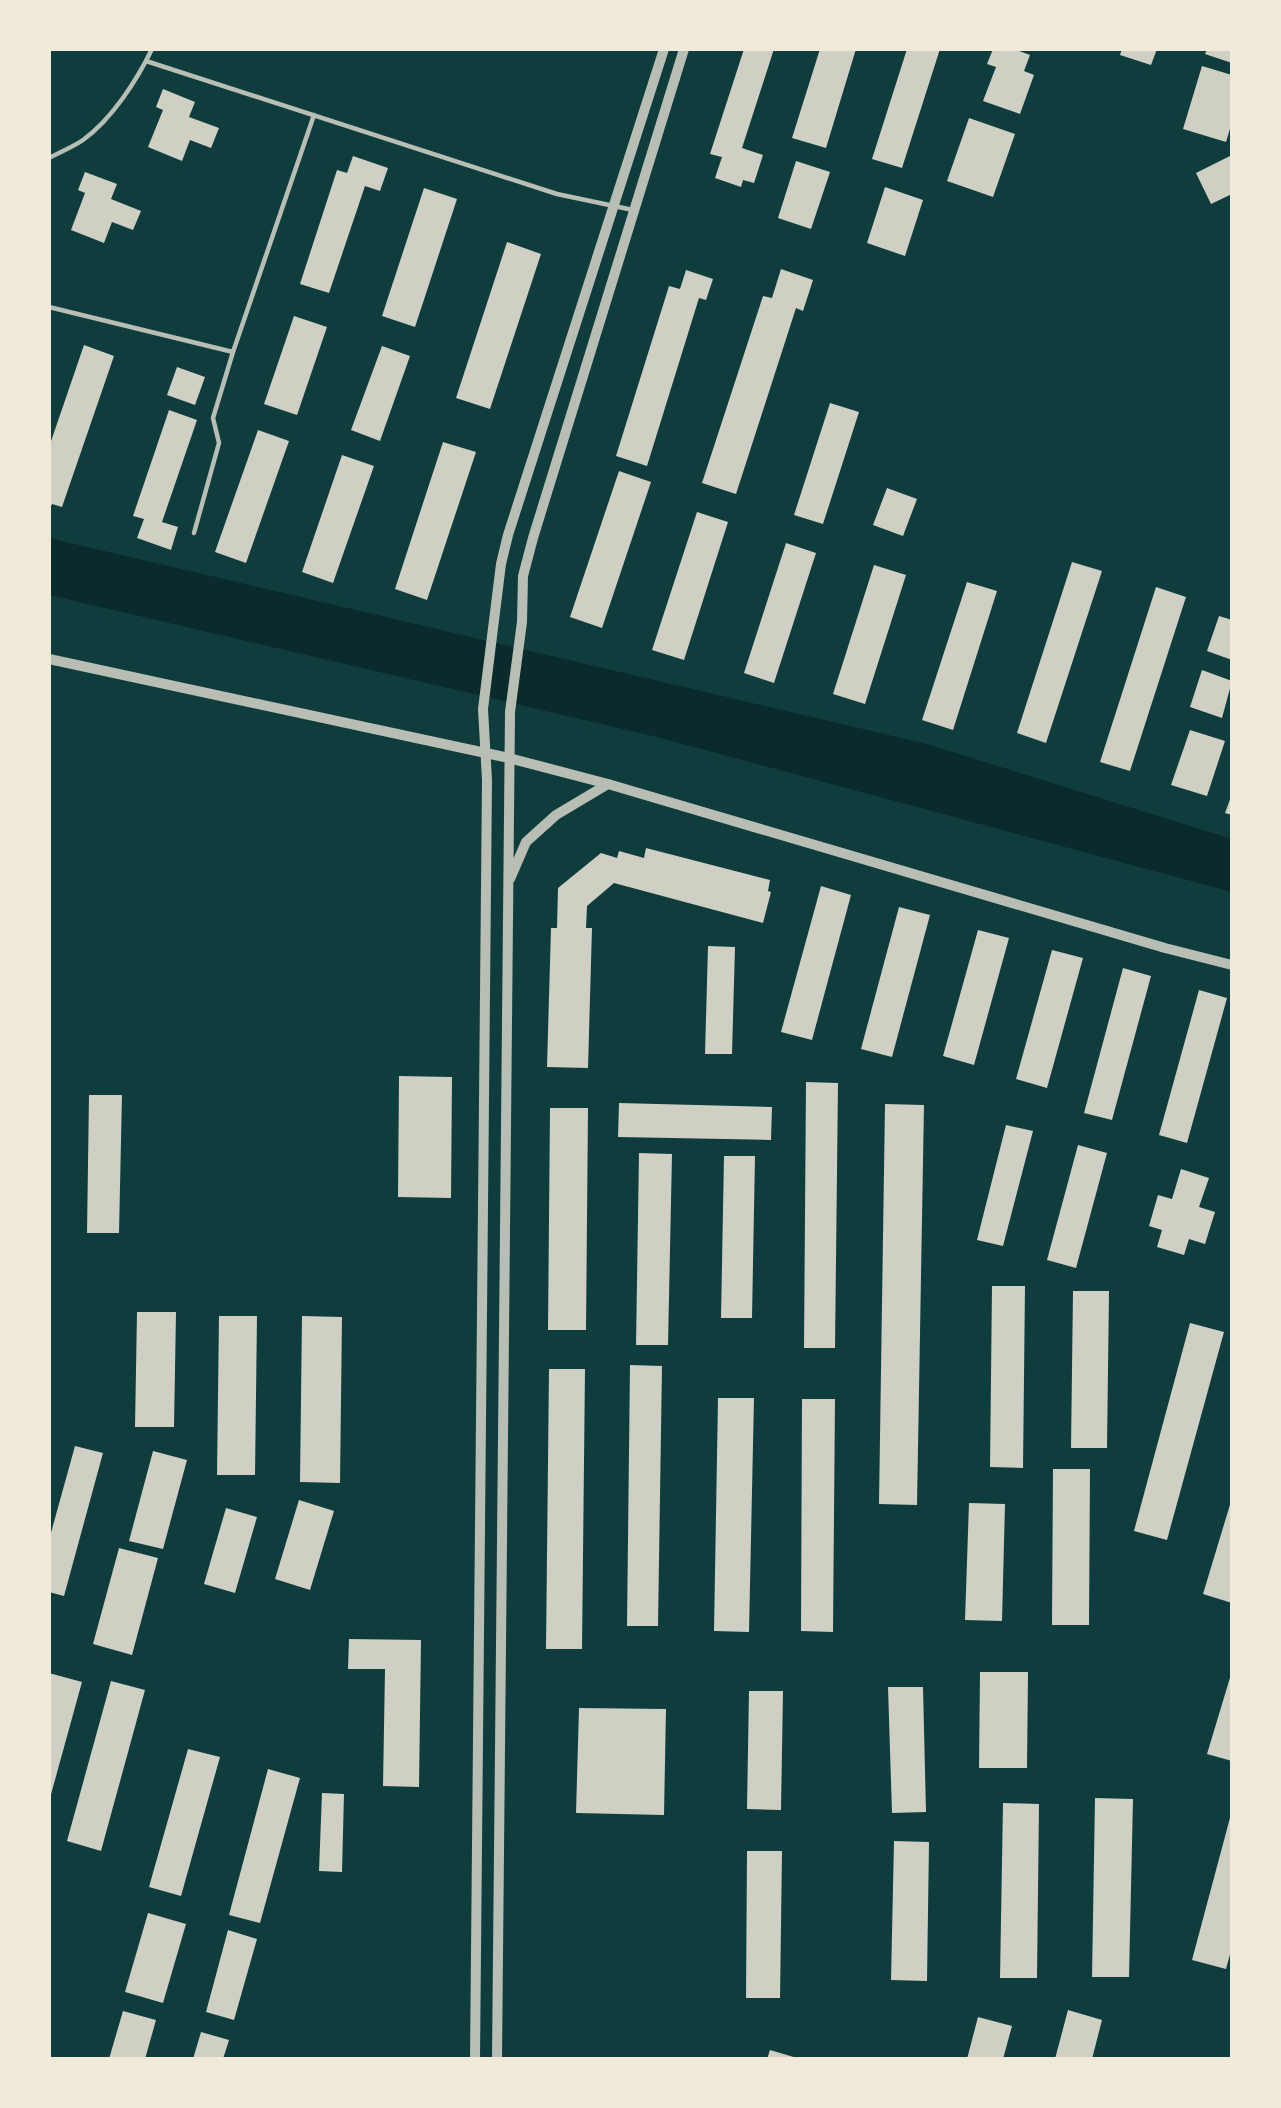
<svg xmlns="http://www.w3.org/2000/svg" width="1281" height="2108" viewBox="0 0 1281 2108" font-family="'Golos Text',sans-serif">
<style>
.water{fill:#0a2a2b}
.building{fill:#cfcfc3}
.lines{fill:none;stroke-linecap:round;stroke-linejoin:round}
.service{stroke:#b8beb3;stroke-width:4.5}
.tertiary{stroke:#b8beb3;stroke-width:10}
</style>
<rect width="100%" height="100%" fill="#0f3d3e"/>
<path class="water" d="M49 538 927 744 1232 839V892L653 736 49 595Z"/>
<path class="building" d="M744 49H774L742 148 763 155 754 183 743 180 741 187 715 178 722 157 710 154Z
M820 49H856L826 148 792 138Z
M907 49H940L902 168 872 159Z
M993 49H1014L1030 55 1024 71 1034 75 1020 114 983 101 996 67 987 64Z
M1122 49H1157L1151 65 1120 55Z
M1207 49H1232V63L1205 54Z
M1202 66 1232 75V122L1226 142 1183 129Z
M163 89 195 102 189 117 219 128 211 148 190 140 182 161 148 147 163 110 156 107Z
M969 118 1015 134 993 197 947 181Z
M1232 155V194L1211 204 1196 173Z
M353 156 388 168 380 191 365 186 329 293 300 284 337 170 347 173Z
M796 161 830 172 811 229 778 218Z
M85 172 117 184 111 199 141 211 133 230 112 222 104 243 71 230 85 193 78 190Z
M885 187 923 200 905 256 867 243Z
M424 188 457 199 415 327 382 316Z
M507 242 541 254 490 409 456 398Z
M781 269 813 280 803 311 796 308 736 494 702 483 763 296 772 298Z
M686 270 713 279 706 300 699 298 647 466 616 456 669 286 680 289Z
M294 316 327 327 297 415 264 404Z
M84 345 114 356 62 507 52 504 49 511V447Z
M382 346 410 356 380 441 351 430Z
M177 367 205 377 195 405 167 395Z
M830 403 859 412 823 524 794 515Z
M169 410 197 420 162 522 178 527 171 550 137 538 144 519 133 516Z
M258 430 289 441 246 563 215 552Z
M443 442 476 452 427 600 395 589Z
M342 455 374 466 333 583 302 572Z
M619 471 651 482 602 628 570 617Z
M887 488 917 499 903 536 873 525Z
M697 512 728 522 684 660 652 650Z
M786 543 816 553 774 683 744 673Z
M1072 562 1102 571 1046 743 1017 733Z
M874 565 906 575 865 704 833 694Z
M967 582 997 591 953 730 922 720Z
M1156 587 1186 597 1130 771 1100 762Z
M1219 616 1232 620V660L1207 651Z
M1202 670 1232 681 1222 718 1190 707Z
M1190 730 1225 741 1207 796 1171 785Z
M1232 794V815L1225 813Z
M646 848 770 880 768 891 771 892 763 923 614 883 587 906 586 928H592L588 1068 547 1067 551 928H557L558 888 601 853 617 858 619 851 644 858Z
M821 886 851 895 812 1040 781 1032Z
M899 907 930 915 892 1057 861 1049Z
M978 930 1009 938 974 1065 943 1056Z
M708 946 735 947 732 1054H705Z
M1052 950 1083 958 1047 1088 1016 1079Z
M1123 968 1151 976 1112 1120 1084 1113Z
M1199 990 1227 998 1187 1143 1159 1135Z
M399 1076 452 1077 451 1198 398 1197Z
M806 1082 838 1083 835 1348H804Z
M89 1095H122L119 1233H87Z
M619 1103 772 1107 771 1140 618 1137Z
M885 1104 924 1105 917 1505 879 1504Z
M550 1108H588L586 1330H548Z
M1006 1125 1033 1131 1003 1246 977 1240Z
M1078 1145 1107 1153 1076 1268 1047 1260Z
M639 1153 672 1154 668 1345H636Z
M724 1156H755L752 1318H721Z
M1181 1169 1209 1178 1199 1207 1215 1212 1205 1244 1189 1239 1184 1255 1157 1247 1162 1230 1149 1226 1158 1195 1172 1199Z
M992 1286H1025L1023 1468 990 1467Z
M1073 1291H1109L1107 1448H1071Z
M137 1312H176L174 1427H135Z
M219 1316H257L255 1475H217Z
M302 1316 342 1317 340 1483 300 1482Z
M1190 1323 1224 1332 1167 1540 1134 1531Z
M630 1365 662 1366 658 1626H627Z
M549 1369H585L582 1649H546Z
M718 1398H754L749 1632 714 1631Z
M802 1399H835L833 1632 801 1631Z
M75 1446 103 1453 64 1596 49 1592V1540Z
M153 1451 187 1460 163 1549 129 1541Z
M1053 1469H1090L1089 1625H1052Z
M1232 1498V1603L1203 1594Z
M299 1500 334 1511 310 1590 275 1579Z
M969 1503 1005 1504 1002 1621 965 1620Z
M226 1508 257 1517 235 1593 204 1584Z
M119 1548 158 1558 132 1655 93 1644Z
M349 1639 421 1640 419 1787 383 1786 385 1669H348Z
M1232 1671V1761L1207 1754Z
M980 1672H1028L1027 1768H979Z
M49 1673 82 1682 50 1798H49Z
M111 1681 145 1690 101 1851 67 1841Z
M888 1687H923L926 1812 892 1813Z
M749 1691H783L781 1810 747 1809Z
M579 1708 666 1709 664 1815 576 1813Z
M188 1749 220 1757 181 1896 149 1887Z
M268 1769 300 1778 260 1923 229 1915Z
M322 1793 344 1794 342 1872 319 1871Z
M1095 1798 1133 1799 1129 1977H1092Z
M1003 1803 1039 1804 1037 1978H1000Z
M1231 1814 1232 1947 1226 1969 1192 1960Z
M894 1841 929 1842 927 1981 891 1980Z
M747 1851H782L780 1998H746Z
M148 1913 186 1924 163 2003 125 1992Z
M228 1930 257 1939 234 2020 206 2012Z
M1068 2010 1102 2020 1092 2059H1055Z
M123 2011 156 2020 145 2059H109Z
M978 2017 1012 2026 1003 2059H967Z
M201 2032 229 2040 223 2059H193Z
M770 2050 797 2058V2059H767Z"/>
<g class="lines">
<path class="service" d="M146 61 557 194 633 210
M49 158C60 152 73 147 83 140 112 119 137 80 152 49
M49 307 233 352
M194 533 219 443 213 418 233 352 314 115"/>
<path class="tertiary" d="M49 659 509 758 608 784 1165 948 1232 965
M510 879 526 842 556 815 608 784
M475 2059 487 780 483 709 501 564 508 535 664 49
M497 2059 510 712 522 622 523 576 533 538 684 49"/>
</g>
<rect width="1281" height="2108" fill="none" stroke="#f1e9da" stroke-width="102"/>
</svg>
